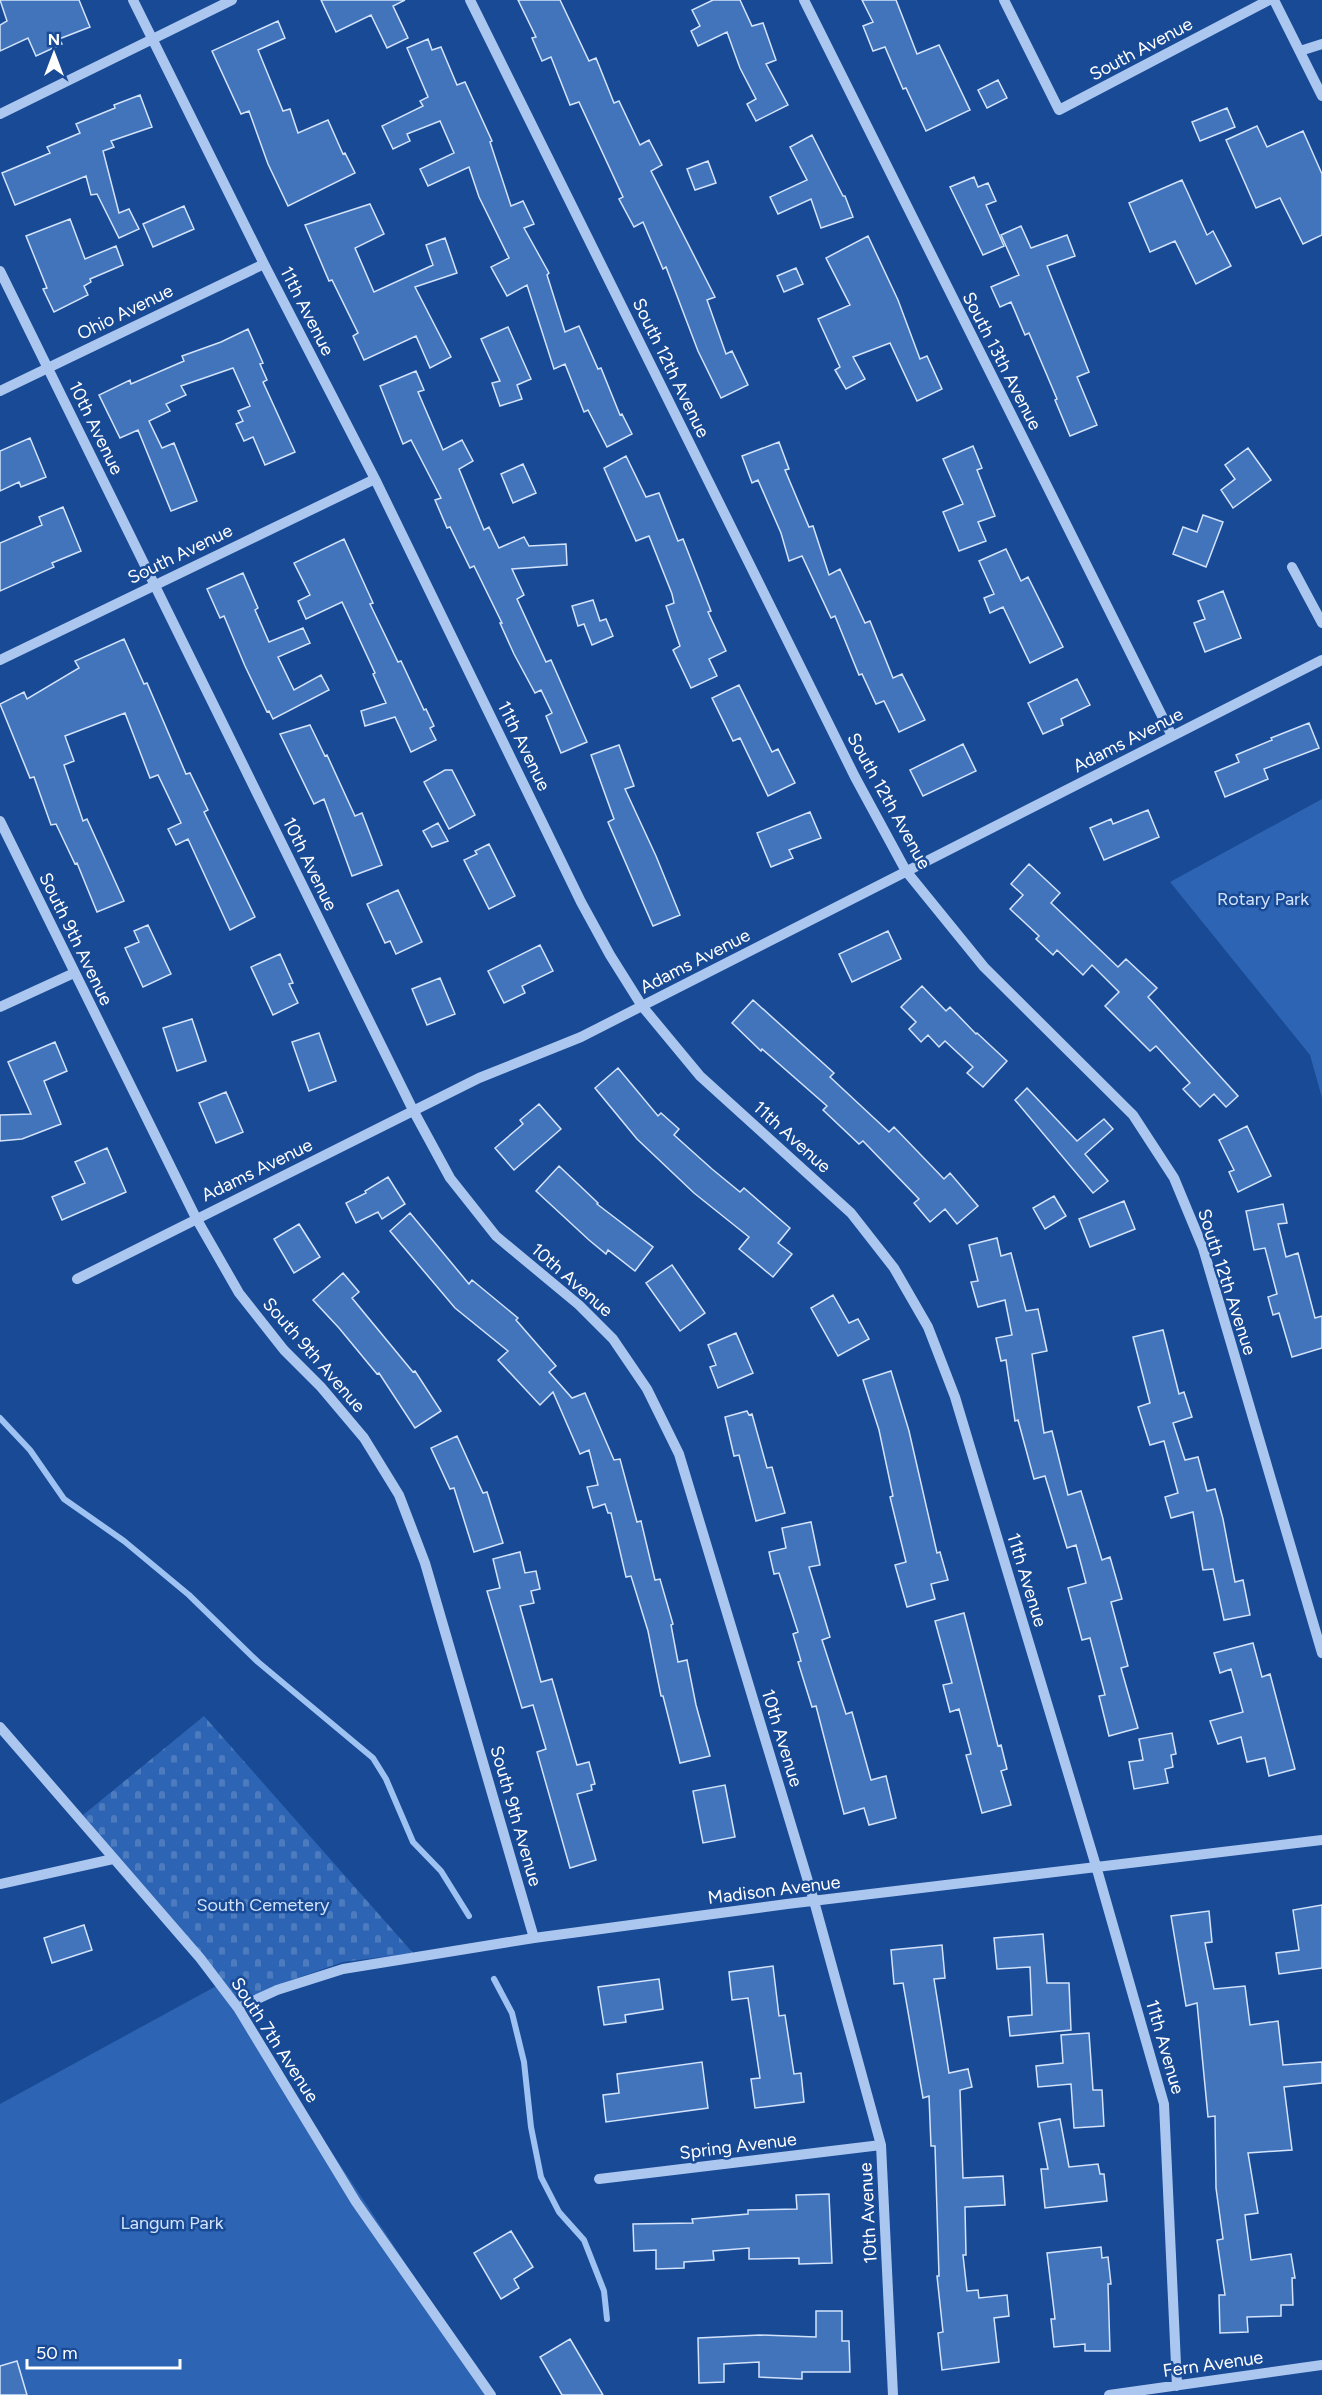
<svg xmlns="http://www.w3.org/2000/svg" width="1322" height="2395" viewBox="0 0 1322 2395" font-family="Figtree,sans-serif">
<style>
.green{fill:#2d64b3}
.cemetery{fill:url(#cemetery-stones)}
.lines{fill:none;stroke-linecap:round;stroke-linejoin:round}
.stream{stroke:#9ec2f2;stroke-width:6}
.building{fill:#4274bc;stroke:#d2e3fb;stroke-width:1.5}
.minor{stroke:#abc7f0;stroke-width:10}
.labels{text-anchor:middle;stroke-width:5;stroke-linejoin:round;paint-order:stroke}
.street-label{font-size:18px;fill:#fff;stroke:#194a95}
.park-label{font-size:18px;fill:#d2e3fb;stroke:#194a95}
</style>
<defs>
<pattern id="cemetery-stones" width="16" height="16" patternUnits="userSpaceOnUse" patternTransform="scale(1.5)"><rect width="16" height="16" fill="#2d64b3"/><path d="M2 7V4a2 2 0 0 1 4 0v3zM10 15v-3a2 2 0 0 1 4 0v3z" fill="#4c7bbe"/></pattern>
</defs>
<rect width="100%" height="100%" fill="#194a95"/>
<path class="green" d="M1322 799V1098L1310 1055 1170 882Z
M220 1984 493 2395H0V2104Z"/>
<path class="cemetery" d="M204 1716 413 1953 343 1962 272 1987 239 2002 83 1815Z"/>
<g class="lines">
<path class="stream" d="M0 1418 30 1450 64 1499 124 1541 189 1595 258 1662 373 1758 386 1779 413 1842 441 1871 469 1916
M494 1979 512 2013 524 2062 531 2127 541 2177 559 2212 584 2240 604 2291 607 2319"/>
</g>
<path class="building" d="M0 0H79L90 27 59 39 62 44 36 56 28 38 0 51V25L7 21Z
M321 0H405L393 6 408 38 387 48 371 15 336 32Z
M518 0H560L589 61 596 58 614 103 619 101 640 145 649 140 662 165 651 171 715 297 707 300 726 354 732 351 748 385 721 398 698 351 666 267 663 269 643 222 634 227 619 199 623 197 579 102 570 105 551 57 542 61 532 38 536 37Z
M713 0H740L752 26 763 23 776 60 766 64 788 105 756 121 747 104 756 99 740 68 727 32 698 46 691 31 700 26 692 10Z
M862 0H896L917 54 939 45 970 110 926 131 906 88 903 89 885 47 873 51 863 26 873 22Z
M278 21 285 38 258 50 283 111 290 109 298 133 328 120 343 154 345 153 355 173 288 206 268 164 249 111 241 114 212 51Z
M428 39 432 50 441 47 457 85 465 82 492 141 490 142 511 206 523 201 534 224 524 228 549 273 547 275 565 332 579 326 598 369 601 368 620 415 622 414 632 434 607 447 588 410 584 412 565 364 554 369 527 285 507 296 491 267 509 258 479 197 469 167 428 186 420 169 454 153 440 121 407 134 410 141 393 149 382 126 423 106 420 101 428 97 407 48Z
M998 80 1007 98 987 108 978 90Z
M140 95 152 127 111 141 114 147 103 151 119 213 129 209 139 229 119 238 97 194 91 195 86 176 15 205 2 173 50 153 47 147 80 133 76 124 115 108 114 105Z
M1227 108 1235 127 1200 141 1192 122Z
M1257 126 1267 147 1303 131 1322 174V235L1303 244 1280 198 1256 208 1226 140Z
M812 135 843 196H845L853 217 821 228 811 199 778 214 770 197 807 180 790 147Z
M708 161 716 183 695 190 687 169Z
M974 177 978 187 988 183 996 201 986 205 1004 246 983 255 950 187Z
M1182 180 1207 235 1213 231 1231 266 1196 284 1175 241 1150 252 1129 203Z
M370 204 384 234 355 248 374 292 433 265 426 245 445 238 457 273 415 287 451 357 430 368 416 336 364 360 353 336 358 333 332 280 329 281 305 225Z
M184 206 194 229 153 247 143 224Z
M70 219 85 259 116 246 123 265 90 279 91 282 84 286 88 295 54 312 43 289 47 288 26 236Z
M1021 226 1031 248 1067 235 1075 256 1047 266 1089 372 1077 377 1097 425 1070 436 1055 400 1057 399 1029 333 1025 335 1011 302 1000 307 991 287 1019 275 1001 235Z
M868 236 898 300 920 359 927 356 942 389 917 401 890 343 853 357 865 379 846 389 835 370 840 367 818 319 850 305 826 258Z
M796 268 803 284 784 292 777 276Z
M508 327 531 379 517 385 522 399 500 406 492 383 500 381 481 339Z
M248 329 263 363 260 364 267 380 263 382 295 452 265 465 253 437 244 441 236 424 243 421 238 411 250 406 233 368 181 386 186 395 166 404 170 411 149 421 162 448 174 443 197 501 171 511 138 430 120 438 99 395 130 380 131 384 184 361 182 356 221 342Z
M416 371 424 390 418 392 443 450 462 440 473 461 459 469 484 530 489 527 499 548 524 537 529 546 566 544 567 565 512 569 524 595 517 599 546 662 551 660 587 742 561 753 546 716 552 713 541 690 535 693 514 654 500 623H502L474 566 470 568 450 527 447 528 435 500 441 498 411 440 403 444 380 386Z
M30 438 46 477 21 487 19 482 0 491V451Z
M779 442 789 469 785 470 809 527 813 526 829 575 840 569 865 623 870 621 893 678 902 674 925 720 899 732 884 701 876 704 862 674 859 675 835 616 831 618 802 556 789 561 781 533 758 480 752 483 742 456Z
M973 446 982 468 977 470 995 516 978 522 986 541 959 551 943 512 963 504 943 459Z
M1248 448 1271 480 1233 508 1221 490 1235 479 1225 465Z
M626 456 646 497 659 493 678 541 683 539 711 611 708 612 726 651 709 659 717 676 691 688 673 650 680 646 666 606 674 603 672 594 649 536 636 541 604 468Z
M523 464 536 493 513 503 501 474Z
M63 507 81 551 52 563 54 567 0 591V543L42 525 39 517Z
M1203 515 1223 522 1206 567 1173 554 1183 527 1197 532Z
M344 539 373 603 370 604 398 662 401 661 424 710 426 709 434 726 430 728 436 740 411 752 395 717 365 726 361 711 386 703 373 674 375 673 342 602 306 619 298 601 310 595 294 563Z
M1006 549 1021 581 1028 577 1063 647 1030 663 1003 607 990 613 984 598 994 594 979 561Z
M243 573 258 608 255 610 269 642 303 628 310 643 278 657 294 690 321 675 329 690 273 719 269 711 267 712 245 666 224 616 220 618 207 589Z
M1223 591 1241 638 1205 652 1194 623 1205 619 1198 601Z
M593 600 600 621 606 619 613 636 592 645 584 624 578 626 572 606Z
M124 639 144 684 147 683 186 774 190 773 208 810 204 812 255 917 230 930 188 839 176 845 168 829 181 823 158 775 150 778 125 713 65 736 74 761 64 765 83 821 87 819 124 901 97 912 77 863 75 864 56 824 51 825 34 777 30 778 0 704 24 692 27 699 79 668 75 661Z
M1077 679 1090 705 1061 719 1063 725 1043 734 1028 703Z
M739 685 772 752 778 749 795 783 768 796 740 738 733 741 712 698Z
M1309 723 1319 748 1264 769 1268 779 1225 797 1215 772 1239 762 1236 755 1272 740 1271 738Z
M310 725 325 756 327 755 355 816 362 813 382 865 352 876 324 799 314 804 280 734Z
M963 744 976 771 923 796 910 770Z
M619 745 634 786 625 789 656 856 680 915 653 926 608 822 614 819 591 755Z
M445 770H452L475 815 449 829 424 782Z
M1148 810 1159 837 1104 860 1090 828 1111 819 1113 824Z
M810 812 821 838 789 850 793 858 771 867 757 833Z
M438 823 448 841 432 847 423 831Z
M489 844 515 896 489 909 464 860 477 854 475 851Z
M1029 864 1060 893 1051 903 1118 967 1126 959 1157 988 1148 997 1238 1096 1226 1107 1214 1094 1200 1107 1183 1089 1190 1083 1156 1046 1150 1051 1105 1006 1119 992 1092 965 1083 975 1057 950 1053 955 1036 939 1039 936 1010 909 1023 895 1011 884Z
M398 890 422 942 396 954 390 941 385 943 367 904Z
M148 925 171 974 143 987 125 948 139 942 134 931Z
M888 931 901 959 852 982 839 954Z
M540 945 553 971 522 986 525 993 504 1003 488 971Z
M280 954 293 983 289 984 298 1003 273 1015 251 967Z
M440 978 455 1014 427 1025 412 989Z
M922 986 946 1011 950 1007 976 1034 977 1033 1007 1061 983 1087 967 1073 973 1067 945 1041 939 1047 928 1035 921 1042 909 1029 916 1022 901 1007Z
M753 1000 834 1073 830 1077 889 1132 894 1127 944 1179 950 1173 978 1206 957 1224 945 1209 930 1222 914 1203 919 1199 863 1141 859 1144 823 1110 827 1106 762 1049 761 1051 732 1023Z
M192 1019 206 1061 177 1071 163 1028Z
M319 1033 336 1081 309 1091 292 1042Z
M55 1042 67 1071 44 1081 61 1124 22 1139 0 1141V1115L31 1114 8 1062Z
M618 1068 658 1116 661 1113 679 1129 674 1135 712 1169 740 1192 744 1188 790 1228 778 1243 792 1254 773 1277 739 1249 749 1237 694 1193 637 1139 595 1088Z
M1027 1088 1077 1141 1104 1119 1113 1129 1085 1154 1108 1181 1093 1193 1015 1100Z
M226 1092 243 1132 216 1143 199 1103Z
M539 1104 561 1129 514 1170 495 1148 523 1124 520 1120Z
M1247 1126 1271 1176 1238 1192 1229 1172 1234 1170 1219 1140Z
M107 1148 126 1192 62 1220 52 1197 85 1183 75 1162Z
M559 1166 598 1203 597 1204 653 1247 635 1271 608 1250 606 1254 589 1240 536 1191Z
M388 1177 405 1204 382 1219 378 1212 356 1223 346 1203 366 1193 365 1191Z
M1054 1196 1066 1216 1045 1229 1033 1208Z
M1124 1201 1135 1229 1090 1247 1079 1219Z
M1283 1204 1287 1223 1278 1224 1286 1257 1298 1253 1315 1318 1322 1316V1348L1292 1357 1279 1313 1273 1315 1268 1297 1277 1294 1265 1248 1254 1250 1246 1211Z
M410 1213 469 1284 472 1280 518 1318 516 1320 556 1366 549 1372 572 1398 585 1393 614 1460 620 1459 637 1522 641 1521 655 1580 660 1579 673 1624 671 1625 678 1662 687 1660 696 1705 710 1756 680 1763 663 1696H661L648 1631 631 1576 626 1577 611 1513H608L605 1504 593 1508 587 1487 598 1485 589 1450 580 1454 553 1392 540 1405 498 1360 508 1351 455 1308 390 1231Z
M299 1224 320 1257 294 1273 274 1239Z
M997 1238 1001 1256 1011 1253 1026 1311 1038 1309 1047 1351 1032 1354 1044 1433 1052 1431 1068 1495 1081 1491 1102 1560 1110 1557 1122 1599 1111 1602 1128 1666 1121 1668 1138 1728 1109 1736 1099 1696 1105 1695 1090 1638 1082 1640 1068 1588 1086 1583 1076 1545 1067 1548 1045 1476 1034 1479 1018 1420 1015 1421 1006 1360 1001 1361 996 1338 1012 1335 1005 1300 978 1307 971 1282 978 1281 969 1245Z
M672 1265 705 1313 680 1331 646 1283Z
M343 1273 359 1292 352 1298 413 1372 415 1371 441 1411 415 1428 379 1373 377 1374 339 1328 313 1300Z
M833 1295 849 1323 858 1319 869 1339 838 1356 811 1308Z
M1163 1330 1179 1394 1184 1392 1192 1417 1173 1423 1185 1460 1198 1457 1207 1491 1215 1489 1223 1519 1235 1582 1243 1580 1250 1615 1224 1620 1213 1569 1203 1570 1193 1512 1171 1518 1165 1497 1178 1493 1164 1441 1150 1445 1138 1407 1150 1403 1133 1337Z
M736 1333 753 1373 718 1388 710 1367 716 1365 708 1345Z
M891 1371 909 1431 937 1553 940 1552 948 1580 931 1584 935 1599 907 1607 895 1565 906 1562 890 1497 893 1496 879 1430 863 1380Z
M747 1411 749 1415 752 1414 767 1468 772 1467 785 1513 756 1521 739 1455 734 1456 725 1417Z
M457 1436 483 1493 487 1492 503 1543 474 1552 454 1488 450 1489 431 1448Z
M811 1522 820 1565 809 1567 830 1637 822 1640 846 1714 852 1712 871 1780 886 1776 896 1818 869 1825 864 1808 844 1814 816 1706 812 1707 798 1662 801 1661 793 1634 798 1632 779 1573 774 1574 769 1552 786 1548 782 1528Z
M520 1552 525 1573 536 1571 540 1589 531 1591 534 1603 520 1606 541 1682 552 1679 577 1765 589 1762 595 1784 591 1785 592 1790 577 1794 596 1860 570 1868 537 1752 546 1749 533 1705 522 1708 487 1591 500 1588 493 1559Z
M964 1613 998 1746 1001 1745 1007 1769 1001 1771 1011 1805 982 1813 966 1755 971 1754 959 1709 950 1712 943 1685 952 1683 935 1621Z
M1253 1643 1262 1677 1270 1674 1295 1769 1269 1776 1265 1758 1247 1762 1241 1737 1218 1744 1210 1721 1243 1712 1231 1669 1220 1673 1214 1653Z
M1172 1733 1176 1754 1171 1755 1173 1767 1165 1769 1168 1783 1134 1789 1129 1762 1143 1760 1139 1739Z
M725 1785 735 1837 703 1843 693 1791Z
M1322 1905V1968L1279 1974 1276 1953 1299 1950 1293 1910Z
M1209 1911 1212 1942 1205 1943 1214 1989 1245 1986 1250 2025 1278 2021 1283 2065 1322 2062V2083L1284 2087 1292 2150 1248 2153 1258 2213 1245 2215 1251 2260 1291 2254 1295 2278H1292L1293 2305H1281V2316L1247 2317 1248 2332 1220 2333 1219 2295H1225L1217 2240 1223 2239 1216 2188 1215 2116 1208 2117 1197 2003 1186 2006 1171 1916Z
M84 1925 92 1950 52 1963 44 1938Z
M1043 1934 1047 1983H1069L1071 2030 1010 2036 1008 2017 1032 2015 1030 1967 997 1969 994 1938Z
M942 1945 945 1978 934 1979 949 2073 968 2069 972 2087 960 2090 963 2178 1003 2176 1005 2205 965 2207 966 2255H963L967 2291 978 2290 979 2298 1007 2295 1009 2316 994 2318 999 2362 942 2370 938 2333 943 2332 937 2276H939L935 2146H931L929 2096 923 2098 903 1983 894 1984 891 1950Z
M773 1966 779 2016 785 2015 794 2074 801 2073 804 2102 755 2108 751 2079 760 2078 748 1998 732 2000 729 1972Z
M659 1979 663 2009 625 2015 626 2022 604 2025 598 1987Z
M1089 2033 1093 2090H1102L1104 2126 1074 2128 1071 2084 1038 2087 1036 2066 1063 2063 1061 2035Z
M702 2062 708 2108 606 2122 603 2095 619 2093 617 2074Z
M1060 2119 1069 2167 1098 2164 1100 2174H1104L1107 2201 1045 2208 1041 2169H1048L1039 2123Z
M829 2194 832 2263 799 2264V2258L749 2259V2248L713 2251 714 2260 684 2262V2268L656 2269V2250L634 2251 633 2224 693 2223 692 2219 748 2214V2210L797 2209 796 2195Z
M511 2231 533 2267 514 2279 519 2288 501 2299 474 2253Z
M1101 2247 1102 2258 1108 2257 1111 2284H1108L1110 2351H1085V2344L1054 2347 1051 2319H1055L1047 2253Z
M816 2311H842V2341H849L850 2372H802V2379L759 2377V2362L724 2364V2382L699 2383 698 2338 760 2335 816 2337Z
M570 2339 603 2395H562L540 2357Z
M17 2361 27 2395H0V2366Z"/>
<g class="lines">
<path class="minor" d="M133 0 264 264 375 479 581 902 610 955 642 1006 700 1076 851 1213 894 1268 928 1327 955 1397 1096 1866 1164 2104 1177 2386
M470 0 855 777 906 871 984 967 1133 1115 1174 1178 1203 1248 1322 1653
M804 0 1172 736
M1004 0 1059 110 1269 0
M1274 0 1322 96
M1300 51 1322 44
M0 114 232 0
M0 271 413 1110 450 1178 496 1236 579 1305 613 1339 647 1389 679 1454 814 1901 881 2145 893 2395
M0 391 264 264
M1292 567 1322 623
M0 660 375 479
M0 821 196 1218 239 1293 284 1350 321 1387 364 1438 399 1495 425 1563 534 1938
M0 1007 74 973
M77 1279 479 1078 581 1037 1322 660
M0 1727 200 1958 238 2008 356 2202 491 2395
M0 1884 113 1859
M238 2008 277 1990 343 1969 534 1938 787 1904 1322 1840
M599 2179 881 2145
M1109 2395 1322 2365"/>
</g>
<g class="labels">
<g class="street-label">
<text transform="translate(1141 49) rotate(-28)" y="6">South Avenue</text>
<text transform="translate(307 311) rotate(63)" y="6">11th Avenue</text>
<text transform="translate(125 312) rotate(-26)" y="6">Ohio Avenue</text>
<text transform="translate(1002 361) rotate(63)" y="6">South 13th Avenue</text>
<text transform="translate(671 368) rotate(64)" y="6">South 12th Avenue</text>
<text transform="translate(96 428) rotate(64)" y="6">10th Avenue</text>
<text transform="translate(180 554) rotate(-26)" y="6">South Avenue</text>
<text transform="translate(1128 740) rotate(-27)" y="6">Adams Avenue</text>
<text transform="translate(524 746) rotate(64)" y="6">11th Avenue</text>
<text transform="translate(889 801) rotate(61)" y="6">South 12th Avenue</text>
<text transform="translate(310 864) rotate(64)" y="6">10th Avenue</text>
<text transform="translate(76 939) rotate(64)" y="6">South 9th Avenue</text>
<text transform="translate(695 961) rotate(-27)" y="6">Adams Avenue</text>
<text transform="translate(792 1137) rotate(42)" y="6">11th Avenue</text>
<text transform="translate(257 1170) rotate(-26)" y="6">Adams Avenue</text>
<text transform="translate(572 1280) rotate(41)" y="6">10th Avenue</text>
<text transform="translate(1227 1282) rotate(72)" y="6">South 12th Avenue</text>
<text transform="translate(314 1355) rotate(49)" y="6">South 9th Avenue</text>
<text transform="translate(1027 1580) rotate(73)" y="6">11th Avenue</text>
<text transform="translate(782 1738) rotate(73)" y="6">10th Avenue</text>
<text transform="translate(516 1816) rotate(74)" y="6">South 9th Avenue</text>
<text transform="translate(774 1890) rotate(-7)" y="6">Madison Avenue</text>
<text transform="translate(275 2040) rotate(57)" y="6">South 7th Avenue</text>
<text transform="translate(1165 2047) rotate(74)" y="6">11th Avenue</text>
<text transform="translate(738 2146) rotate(-7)" y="6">Spring Avenue</text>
<text transform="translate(868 2213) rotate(-93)" y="6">10th Avenue</text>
<text transform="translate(1213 2364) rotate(-8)" y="6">Fern Avenue</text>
</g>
<g class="park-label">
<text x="1263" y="905">Rotary Park</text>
<text x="263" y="1911">South Cemetery</text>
<text x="172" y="2229">Langum Park</text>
</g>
</g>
<g transform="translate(54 54)" stroke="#194a95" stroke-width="4.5" paint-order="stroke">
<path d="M0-4.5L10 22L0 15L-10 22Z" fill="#ffffff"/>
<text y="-9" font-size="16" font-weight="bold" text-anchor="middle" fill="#ffffff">N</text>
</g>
<path d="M27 2359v9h153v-9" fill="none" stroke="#ffffff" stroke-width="3"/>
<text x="36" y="2359" font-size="18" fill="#ffffff" stroke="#194a95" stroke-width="4.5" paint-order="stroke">50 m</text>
</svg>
